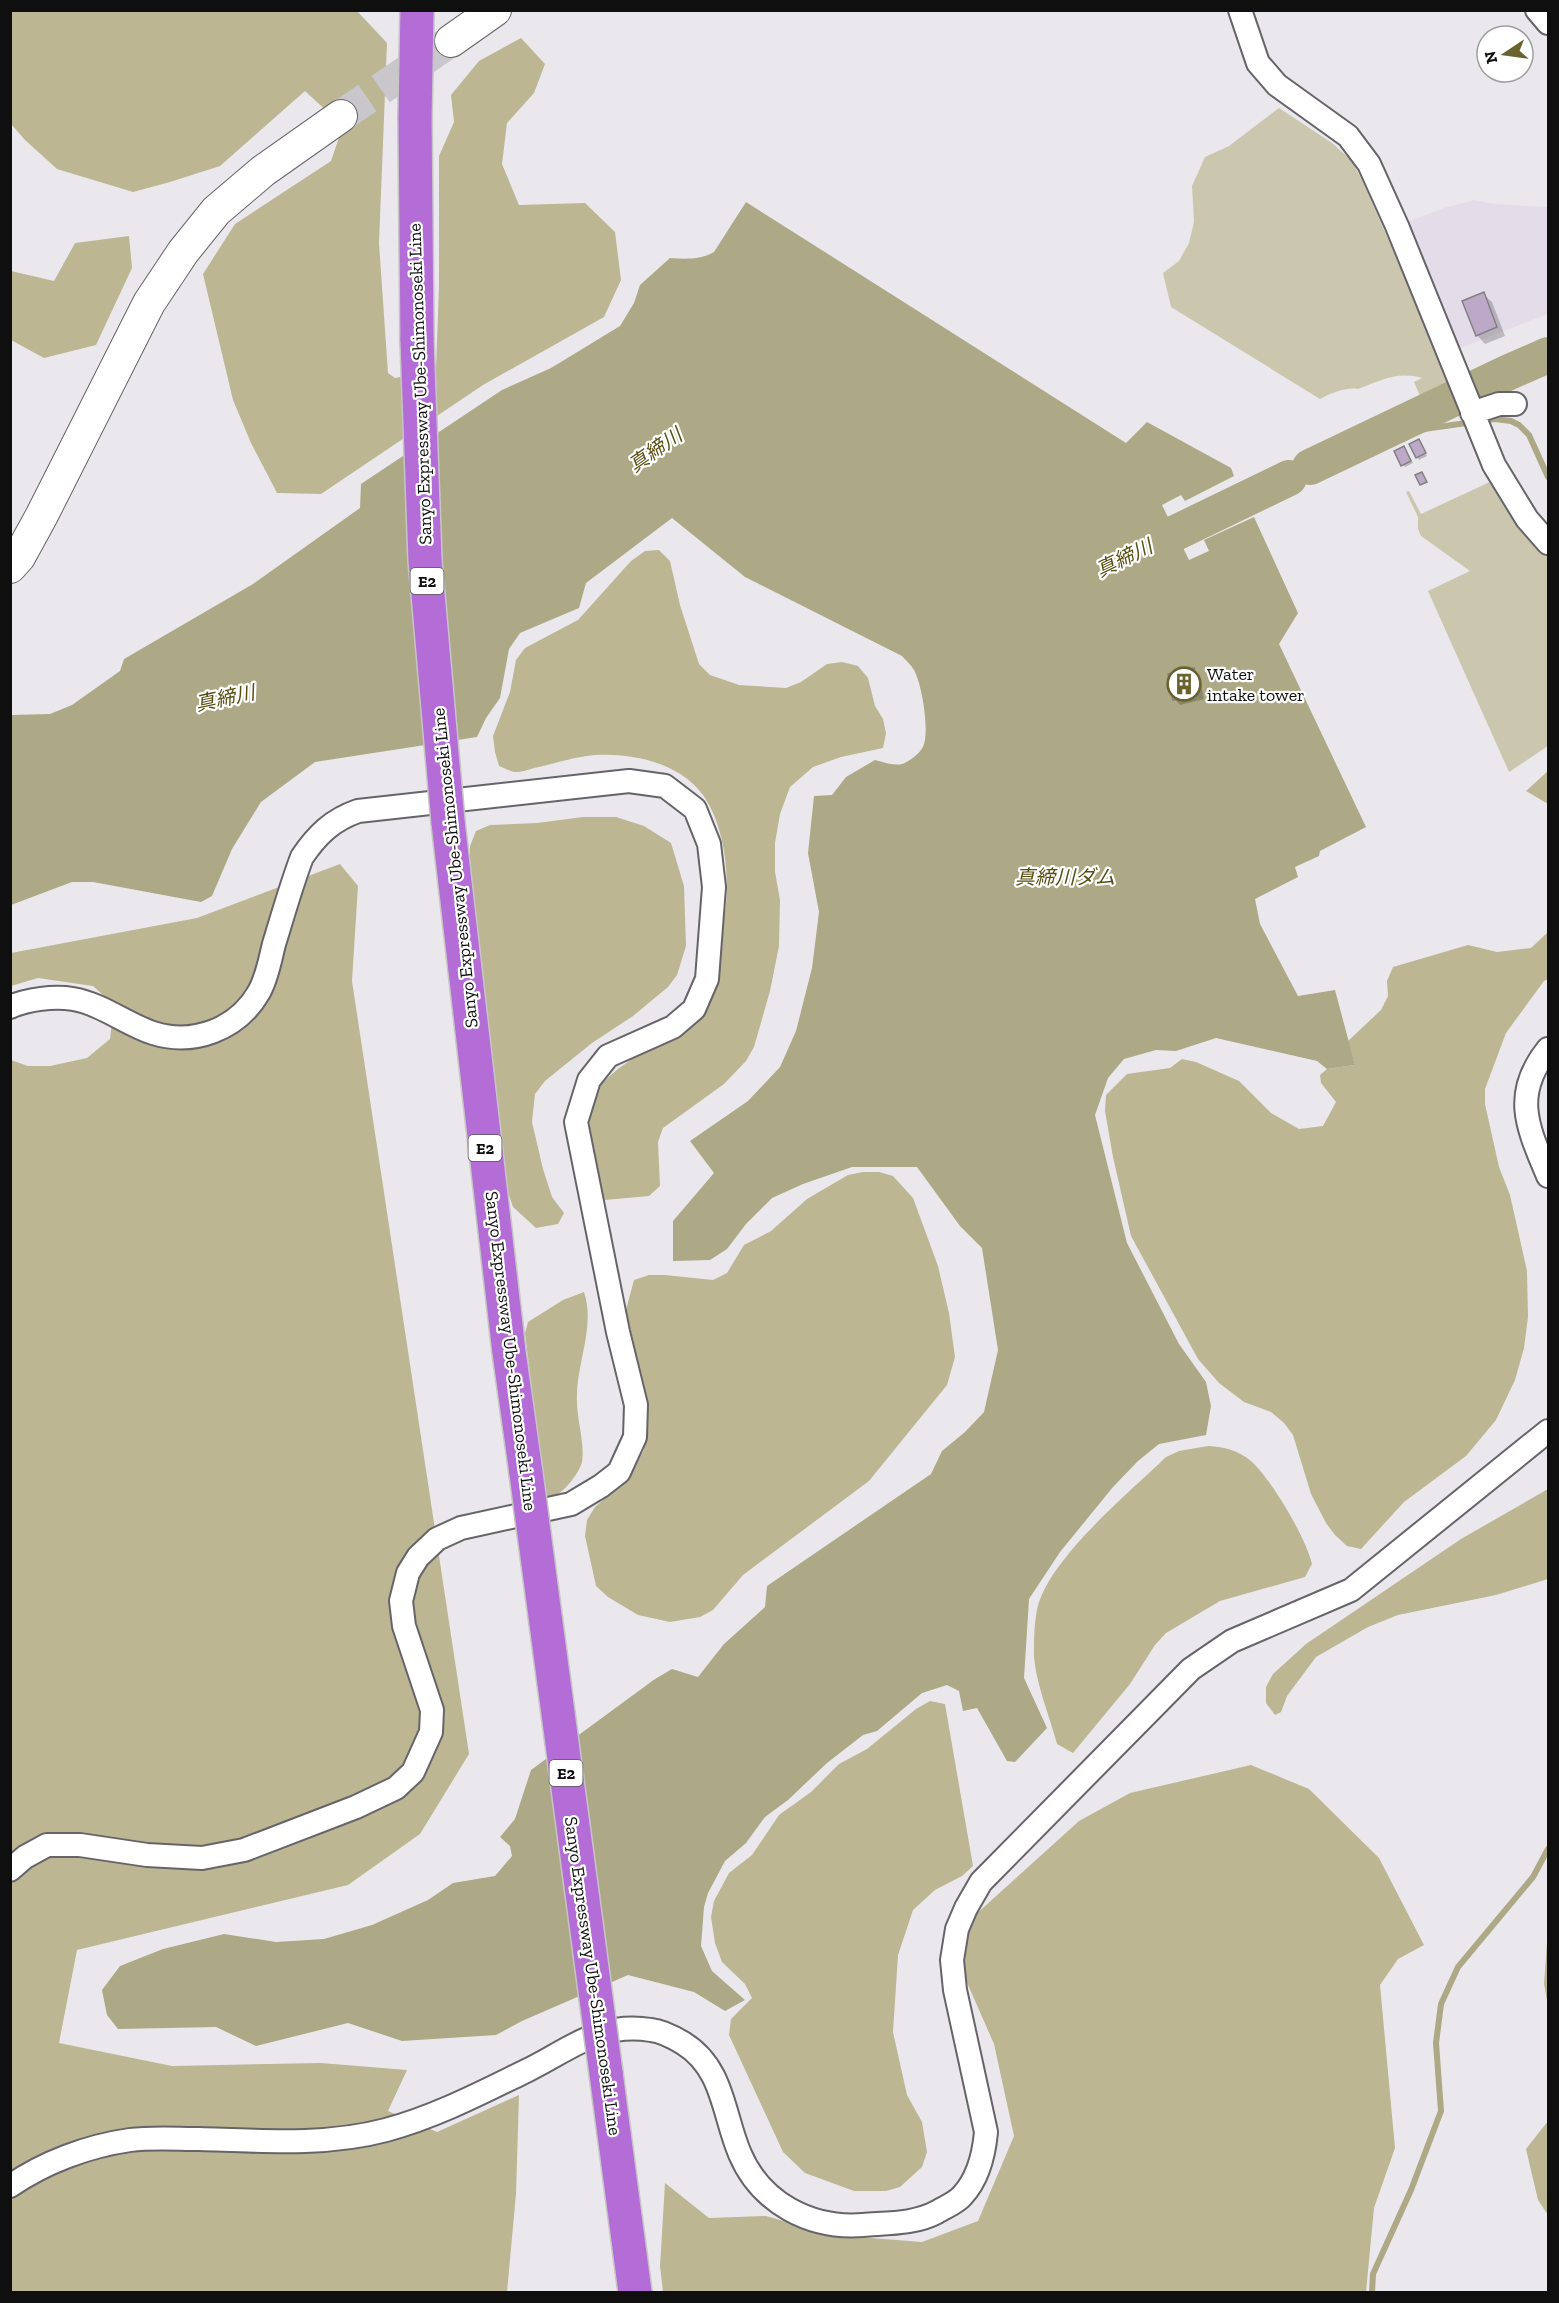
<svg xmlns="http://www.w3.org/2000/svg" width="1559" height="2303" viewBox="0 0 1559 2303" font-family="'Zilla Slab','Noto Sans JP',serif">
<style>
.built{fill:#e4dde9}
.green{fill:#cbc7ae}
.forest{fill:#bcb693}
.water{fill:#ada885}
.shadow{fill:#0003}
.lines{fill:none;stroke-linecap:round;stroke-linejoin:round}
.stream{stroke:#ada885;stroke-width:6}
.river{stroke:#ada885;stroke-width:36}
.building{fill:#bca8c7;stroke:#838085;stroke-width:1.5}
.secondary-tunnel{stroke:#cac7cc;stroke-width:32;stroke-dasharray:32 16;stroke-linecap:butt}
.street-casing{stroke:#676469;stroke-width:26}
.secondary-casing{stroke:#676469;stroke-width:34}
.highway-casing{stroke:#c6c5c6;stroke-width:36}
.street{stroke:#fff;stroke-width:22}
.secondary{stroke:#fff;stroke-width:32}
.highway{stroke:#b46cd7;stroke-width:33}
.highway-bridge-casing{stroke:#c6c5c6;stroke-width:36;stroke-linecap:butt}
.highway-bridge{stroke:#b46cd7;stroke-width:33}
.labels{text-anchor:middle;stroke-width:4.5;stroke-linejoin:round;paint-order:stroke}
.shield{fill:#fff;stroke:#585758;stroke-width:1.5}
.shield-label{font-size:16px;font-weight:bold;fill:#100f10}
.street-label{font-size:18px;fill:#100f10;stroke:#fff}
.poi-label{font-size:18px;fill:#100f10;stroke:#fff;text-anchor:start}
.water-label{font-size:20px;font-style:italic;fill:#584f12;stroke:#fff}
</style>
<rect width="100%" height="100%" fill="#ebe8ed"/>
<path class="built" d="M1474 200 1494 204 1548 207V314L1448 353 1397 226 1444 208Z"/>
<path class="green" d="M1279 108 1332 143 1351 160 1362 180 1451 382 1420 396 1414 382 1422 378C1397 371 1382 380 1358 389 1346 387 1332 393 1320 399L1171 307 1163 273 1179 261 1189 243 1194 222 1192 186 1205 157 1229 146Z
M1494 480 1532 536 1548 555V746L1509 772 1428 591 1470 571 1421 536 1418 529V517L1406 492 1409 491 1421 514Z"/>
<path class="forest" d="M10 11H357L387 43 379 243 388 373 395 378 436 369 439 287V156L454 122 451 95 479 61 521 38 545 64 534 93 507 123 502 164 519 205 585 203 615 232 621 280 604 317 483 385 321 494 277 493 251 443 233 400 203 274 235 224 331 161 343 126 305 91 220 166 170 182 133 192 57 169 25 140 11 124Z
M129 236 132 268 96 345 44 358 11 340V271L54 281 75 243Z
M659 550 670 561 680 605 699 664 710 675 739 685 786 688 801 682 827 664 842 662 858 666 868 678 875 706 883 719 886 733 883 748 841 757 813 767 790 787 780 814 775 843V872L780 900 779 946 770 991 754 1047 746 1061 724 1084 663 1128 658 1142 660 1186 649 1196 605 1200C596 1185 595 1170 592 1152 589 1134 587 1115 594 1097 603 1070 667 1039 692 1023 704 985 722 945 726 905 729 870 724 825 703 795 680 763 633 753 596 755 576 756 554 764 534 768 528 770 522 772 516 772 511 772 504 768 499 766L495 752 493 736 510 692 516 660 525 648 578 620 631 561 645 551Z
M1548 771V804L1526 791Z
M583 817H616L644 826 671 843 684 886 686 946 677 975 668 987 633 1016 592 1043 545 1081 535 1094 532 1122 543 1169 552 1197 564 1213 558 1224 536 1228 513 1207 508 1192 470 862V846L476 831 490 825 537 823Z
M340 864 358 886 352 981 469 1754 420 1834 348 1885 77 1950 59 2043 172 2066 321 2063 407 2070 388 2111 437 2132 519 2095 516 2194 507 2292H11V1060L28 1066H50L87 1058 110 1039 114 1005 93 986 38 978 11 986V953L197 918Z
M1548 932V979L1544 981 1506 1033 1485 1089V1104L1499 1167 1510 1195 1527 1271 1528 1317 1524 1348 1515 1380 1496 1420 1466 1456 1404 1502 1361 1549 1347 1546 1335 1535 1326 1523 1311 1494 1293 1435 1284 1423 1271 1412 1244 1402 1219 1383 1198 1359 1131 1236 1113 1157 1105 1111 1106 1095 1127 1074 1170 1068 1182 1059 1196 1062 1239 1081 1271 1113 1299 1129 1323 1126 1336 1102 1321 1083 1320 1075 1327 1069 1355 1065 1348 1041 1381 1010 1388 996 1387 981 1393 967 1468 945 1497 952 1531 948Z
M863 1172H879L893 1176 913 1198 938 1266 949 1313 955 1357 947 1385 869 1481 743 1575 713 1610 700 1617 670 1622 638 1615 608 1597 596 1586 585 1536 587 1520 595 1507 630 1477 644 1450 643 1388 626 1310 634 1280 649 1275H665L713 1280 727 1273 744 1245 771 1231 807 1199 848 1175Z
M584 1292C596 1328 575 1365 577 1402 577 1419 585 1445 582 1462 579 1474 559 1501 545 1497L525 1333 528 1322 563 1300Z
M1208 1446C1224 1447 1238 1450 1251 1461 1272 1480 1306 1538 1312 1564L1305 1577 1220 1601 1166 1633 1155 1645 1130 1684 1073 1753 1057 1744C1050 1717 1036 1684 1034 1656 1034 1642 1034 1624 1037 1610 1047 1560 1129 1493 1166 1457L1179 1451Z
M1548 1489V1579L1496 1595 1398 1615 1368 1627 1316 1657 1287 1696 1281 1712 1275 1715 1266 1703V1687L1273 1674 1306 1644 1461 1539Z
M930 1701 945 1704 973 1866 962 1876 935 1890 913 1910 898 1955 893 2032 907 2095 922 2122 927 2152 922 2167 900 2187 886 2191H854L805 2173 783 2152 729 2035 731 2019 752 1998 745 1984 722 1962 715 1943 711 1917 714 1901 729 1873 752 1855 779 1815 811 1792 839 1764 867 1749 916 1709Z
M1251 1765 1309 1789 1379 1858 1424 1945 1398 1959 1380 1985 1395 2148 1374 2208 1366 2292H663L660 2266 665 2183 709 2218 766 2216 833 2235 922 2242 978 2221 1014 2136 994 2044 954 1953 964 1925 1079 1821 1130 1793Z
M1548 1928V2006L1544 1984Z
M1548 2121V2215L1538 2200 1526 2149Z"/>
<path class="water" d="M746 202 1126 443 1147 422 1231 468 1234 476 1185 501 1181 495 1162 505 1189 560 1209 551 1204 540 1254 517 1298 613 1279 644 1366 827 1320 851 1319 856 1295 867 1298 877 1255 899 1260 924 1298 996 1335 990 1355 1065 1327 1069 1317 1061 1216 1038 1176 1051 1156 1050 1124 1059 1108 1078 1095 1115 1127 1243 1179 1344 1206 1382 1211 1406 1206 1435 1159 1444 1138 1461 1113 1487 1060 1552 1029 1599 1024 1678 1047 1728 1015 1762 1007 1761 977 1708 963 1711 959 1691 947 1685 922 1693 877 1731 863 1735 827 1763 788 1800 765 1817 746 1843 725 1861 708 1893 704 1907 701 1946 712 1971 745 2000 725 2011 694 1992 628 1975 522 2021 496 2035 402 2041 348 2023 256 2046 216 2027 118 2029 107 2015 102 1990 120 1966 163 1949 224 1934 276 1942 324 1939 372 1925 428 1900 453 1883 495 1876 512 1856 510 1846 500 1837 515 1819 531 1770 655 1679 672 1669 698 1677 724 1644 765 1607 767 1586 931 1474 942 1451 965 1432 984 1412 998 1350 982 1248 960 1226 917 1167H852L803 1184 772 1198 746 1224 727 1249 710 1260 673 1261V1221L714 1173 690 1141 748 1101 780 1067 796 1031 812 968 819 912 808 853 814 796 832 795 846 777 875 760C883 762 893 766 902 764 909 762 920 753 923 747 930 732 922 684 914 670 911 665 906 660 902 656L745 577 672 518 586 583 579 608 520 633 509 649 500 698 486 718 477 737 315 762 261 802 232 849 212 896 201 902 93 882H72L11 905V715L50 714 72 705 120 671 124 659 253 584 360 508 361 484 502 390 551 368 620 326 634 303 640 285 670 258C684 259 701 260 714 252Z"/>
<path class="shadow" d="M1483 294 1492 302 1505 336 1485 344 1477 335Z
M1421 443 1427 456 1419 460 1411 444Z
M1406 450 1413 463 1405 467 1403 465Z
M1194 670 1199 675 1204 699 1180 705 1175 699Z"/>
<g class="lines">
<path class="stream" d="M1408 420 1415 433 1424 429 1495 419 1511 421 1519 425 1529 435 1548 477
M1372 2292 1373 2274 1411 2190 1441 2111 1436 2043 1441 2004 1458 1967 1533 1877 1548 1849"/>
<path class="river" d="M1310 467 1507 373 1548 355
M1132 554 1289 478"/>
</g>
<path class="building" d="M1484 292 1497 327 1476 336 1462 301Z
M1419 439 1426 453 1416 458 1409 444Z
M1404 446 1411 461 1401 466 1394 451Z
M1422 472 1427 482 1420 485 1415 475Z
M1194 668 1200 694 1173 700 1168 674Z"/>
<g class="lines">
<path class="secondary-tunnel" d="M341 116 451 41"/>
<g class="street-casing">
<path id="street" d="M1240 10 1258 63 1277 85 1348 136 1369 164 1397 226 1494 465 1527 519 1548 543
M1537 10 1548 23
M1472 413 1499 404H1515
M10 1007C28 999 54 996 73 999 102 1004 126 1024 153 1033 194 1046 238 1029 259 992 267 978 270 960 274 944 283 915 291 886 302 857 317 835 332 820 358 811L629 781 665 786 695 809 709 844 714 887 707 979 694 1009 673 1027 608 1056 589 1080 576 1122 618 1332 636 1405 635 1437 619 1472 601 1486 571 1504 461 1528 437 1539 418 1557 408 1573 401 1601 404 1626 432 1710 431 1732 413 1772 396 1788 356 1807 244 1850 202 1858 147 1855 80 1845H47L25 1857 10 1870
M1548 1049C1511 1095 1528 1128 1548 1176
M10 2186C45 2162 88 2146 130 2140 153 2137 177 2139 200 2139 262 2141 326 2146 386 2130 435 2117 481 2093 526 2071 571 2049 598 2022 651 2030 662 2031 673 2037 683 2043 724 2068 723 2115 740 2154 761 2203 810 2229 863 2225 888 2223 915 2224 937 2212 945 2207 956 2203 962 2196 978 2179 984 2154 986 2132L955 1990 952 1960 957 1929 966 1908 981 1882 1191 1669 1232 1641 1351 1590 1548 1431"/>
</g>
<g class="secondary-casing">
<path id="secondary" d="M451 41 495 10
M10 567 19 557 42 515 149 303 183 252 216 211 263 171 341 116"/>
</g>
<g class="highway-casing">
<path id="highway" d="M417 10 415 117 417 340
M448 822 509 1352 526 1473
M606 2073 635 2292"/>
</g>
<use href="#street" class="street"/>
<use href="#secondary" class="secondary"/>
<use href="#highway" class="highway"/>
<g class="highway-bridge-casing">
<path id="highway-bridge" d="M417 340 425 560 448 822
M526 1473 606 2073"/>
</g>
<use href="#highway-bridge" class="highway-bridge"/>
</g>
<defs>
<g id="building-ring" transform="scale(1.725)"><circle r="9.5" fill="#fff" stroke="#69612e" stroke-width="1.5"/><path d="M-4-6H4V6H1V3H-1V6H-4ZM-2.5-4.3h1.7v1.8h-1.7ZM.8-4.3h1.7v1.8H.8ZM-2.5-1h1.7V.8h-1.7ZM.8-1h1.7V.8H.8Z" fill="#69612e"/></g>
</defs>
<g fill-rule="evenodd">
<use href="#building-ring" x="1184" y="684"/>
</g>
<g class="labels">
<g class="shield">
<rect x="410.5" y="568" width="33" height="26" rx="4.5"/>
<rect x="468.5" y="1135" width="33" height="26" rx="4.5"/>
<rect x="549.5" y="1760" width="33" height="26" rx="4.5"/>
</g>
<g class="shield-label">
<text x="427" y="587">E2</text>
<text x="485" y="1154">E2</text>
<text x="566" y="1779">E2</text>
</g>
<g class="street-label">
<text transform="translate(420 384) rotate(-92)" y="6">Sanyo Expressway Ube-Shimonoseki Line</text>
<text transform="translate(455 868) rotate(-96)" y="6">Sanyo Expressway Ube-Shimonoseki Line</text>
<text transform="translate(511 1351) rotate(83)" y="6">Sanyo Expressway Ube-Shimonoseki Line</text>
<text transform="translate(593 1976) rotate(82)" y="6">Sanyo Expressway Ube-Shimonoseki Line</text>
</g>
<g class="poi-label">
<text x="1207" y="680">Water<tspan x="1207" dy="21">intake tower</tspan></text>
</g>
<g class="water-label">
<text transform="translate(655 450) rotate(-35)" y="7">真締川</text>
<text transform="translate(1124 558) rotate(-26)" y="7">真締川</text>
<text transform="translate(225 698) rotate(-12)" y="7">真締川</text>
<text x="1065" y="884">真締川ダム</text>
</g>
</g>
<rect width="1559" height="2303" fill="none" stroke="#100f10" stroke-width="24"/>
<g transform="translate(1505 54) rotate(257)"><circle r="28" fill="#ffffff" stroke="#9f9f9f" stroke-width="1.5"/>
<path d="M0-4.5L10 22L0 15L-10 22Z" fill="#69612e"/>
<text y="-9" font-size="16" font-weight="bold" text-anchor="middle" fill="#100f10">N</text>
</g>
</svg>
